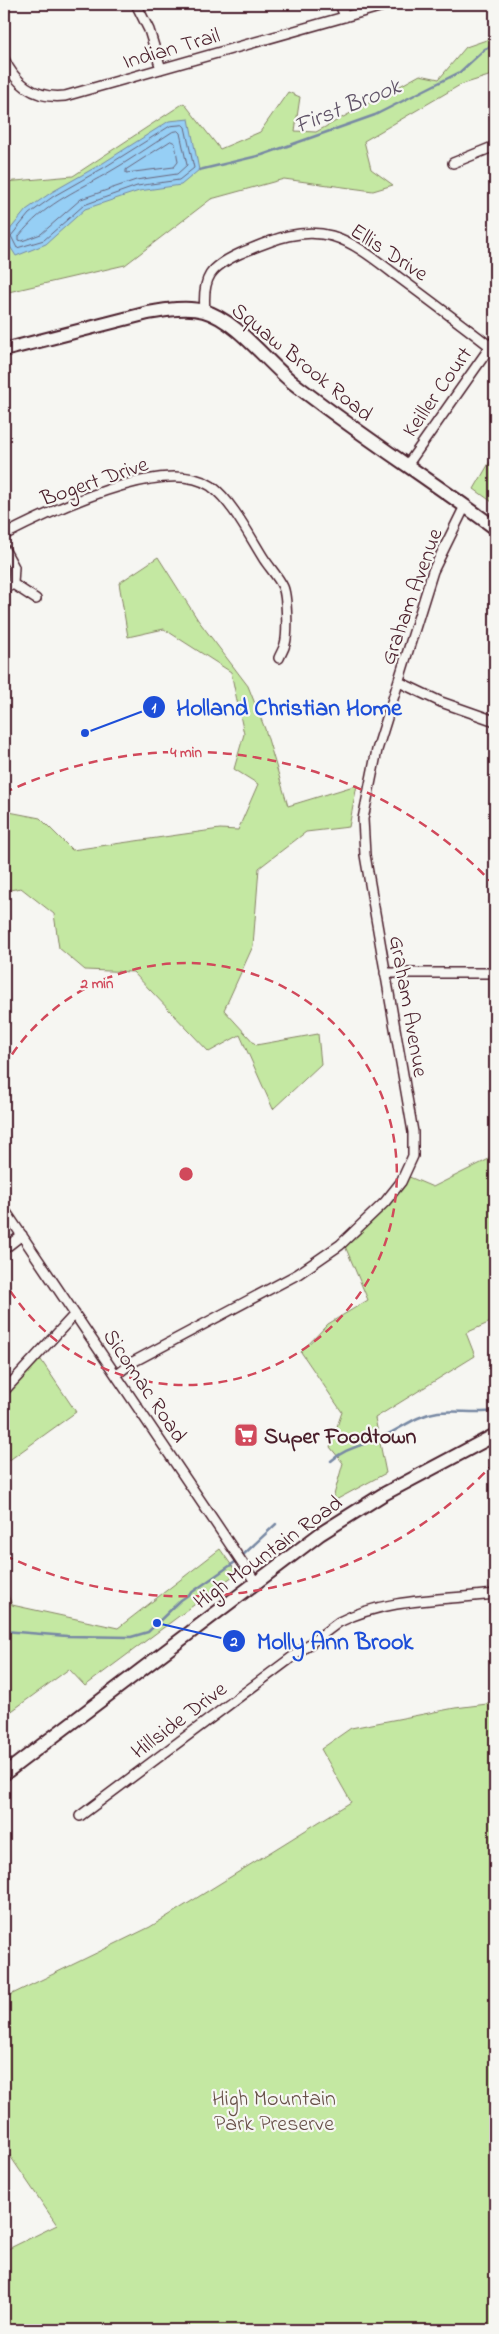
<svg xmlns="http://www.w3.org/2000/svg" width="499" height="2334" viewBox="0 0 499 2334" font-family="'Indie Flower',sans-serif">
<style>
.green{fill:#c4e8a2;stroke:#878466}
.water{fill:#96cff5;stroke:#7889a4}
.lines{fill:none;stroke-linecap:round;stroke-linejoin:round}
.shore{stroke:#68657c;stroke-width:1}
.stream{stroke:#7889a4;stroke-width:2.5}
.street-casing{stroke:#4a1f2b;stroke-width:12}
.secondary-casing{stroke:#4a1f2b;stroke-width:16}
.street{stroke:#f6f6f2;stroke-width:9}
.secondary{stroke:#f6f6f2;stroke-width:12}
.ring{fill:none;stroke:#d1495b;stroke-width:2.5;stroke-dasharray:9 6}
.labels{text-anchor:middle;stroke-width:4.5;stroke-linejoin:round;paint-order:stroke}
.street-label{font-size:22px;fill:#4a1f2b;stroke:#f6f6f2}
.poi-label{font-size:22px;font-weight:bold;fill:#4a1f2b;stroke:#f6f6f2;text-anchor:start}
.park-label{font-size:22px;fill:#685149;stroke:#f6f6f2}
.water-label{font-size:24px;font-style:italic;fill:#615468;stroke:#f6f6f2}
.centre{fill:#d1495b;stroke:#f6f6f2;stroke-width:2.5}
.ring-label{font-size:15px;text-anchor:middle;font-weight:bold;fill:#d1495b;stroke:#f6f6f2;stroke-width:4.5;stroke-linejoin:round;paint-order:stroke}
.leader{fill:none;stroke:#1d4ed8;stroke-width:2}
.callout-dot{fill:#1d4ed8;stroke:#f6f6f2;stroke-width:2}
.mark-label{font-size:15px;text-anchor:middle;font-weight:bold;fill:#fff}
.callout-label{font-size:24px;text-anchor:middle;font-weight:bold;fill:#1d4ed8;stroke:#f6f6f2;stroke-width:4.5;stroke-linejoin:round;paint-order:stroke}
</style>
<rect width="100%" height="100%" fill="#f6f6f2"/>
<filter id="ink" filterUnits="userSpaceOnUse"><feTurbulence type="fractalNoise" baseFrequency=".02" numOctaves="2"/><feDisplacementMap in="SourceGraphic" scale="10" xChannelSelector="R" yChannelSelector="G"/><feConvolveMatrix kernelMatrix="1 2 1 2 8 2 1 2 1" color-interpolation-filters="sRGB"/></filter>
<g filter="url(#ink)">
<path class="green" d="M495 37V74L460 85 364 141 371 169 393 185 373 191 284 179 211 199 125 265 4 293V182L73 176 184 103 220 149 260 132 288 92 300 97 295 131 316 132 420 75 439 79 466 47Z
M495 453V504L474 489Z
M158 557 198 620 248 686 265 729 288 806 357 785 349 827 306 832 259 868 253 946 224 1010 256 1045 318 1034 321 1064 273 1109 240 1035 209 1052 133 972 85 970 59 948 54 914 21 888 4 891V811L40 818 72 850 220 829 238 830 258 784 234 769 244 734 231 672 164 629 128 637 119 583Z
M495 1134V1320L466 1333 475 1356 375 1418 386 1473 332 1502 343 1463 330 1447 342 1412 301 1352 328 1324 368 1300 342 1239 357 1223 407 1176 433 1187 489 1159 492 1137Z
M39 1357 76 1412 4 1464V1393Z
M220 1549 237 1573 85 1686 69 1669 9 1713 4 1707V1585L12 1605 118 1628Z
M495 1703V2330H4V2251L57 2225 4 2147V1998L150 1927 351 1802 321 1749 351 1728 455 1708Z"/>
<path class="water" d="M189 119 199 170 181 185 139 191 85 209 46 244 16 256 4 237 26 210 52 192 103 163 169 121Z"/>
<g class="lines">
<path class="shore" d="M183 125 185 127 194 168 179 180 137 186 84 205 44 240 17 248 11 236 29 214 54 196 105 167 170 126Z
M178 131 180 133 187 165 177 174 136 180 81 199 41 234 22 241 19 240V236C44 205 72 193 106 174 129 161 150 146 172 132Z
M171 141 175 143 178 162 174 167 126 173V170Z"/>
<path class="stream" d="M199 170 262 155 375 115 460 72 485 49 495 45
M331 1461C346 1447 364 1446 382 1437 401 1429 416 1415 438 1412 457 1410 476 1414 495 1411
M242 1556 276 1524
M4 1631 67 1636 131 1637 148 1632 181 1600 238 1560"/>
<g class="street-casing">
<path id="street" d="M136 4 149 30 161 69
M340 4 345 17
M4 59C16 85 36 99 65 96L390 4
M453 163 495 146
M205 311C202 277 210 267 241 253 270 241 300 227 332 236 356 243 377 261 397 276 428 299 460 323 491 347
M408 464 495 340
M4 535C49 512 164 455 211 486 232 501 250 537 264 559 270 568 279 578 283 587 287 596 288 634 285 644 284 649 281 653 279 658
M4 549 14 567 13 584 36 599
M4 589 13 584
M399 682 441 702 495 721
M385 973H495
M4 1209 256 1583
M4 1249 22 1235
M116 1375 131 1363 298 1274 340 1245 385 1202 401 1182 413 1156V1132L365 855 363 819 377 750 433 571 465 506
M4 1391 75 1314
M80 1816 339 1622C386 1598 444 1600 495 1594"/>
</g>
<g class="secondary-casing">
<path id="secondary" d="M4 350 148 313C165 310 187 306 204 311 236 320 266 361 292 382 358 434 428 478 495 528
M4 1774 320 1534 382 1495 495 1435"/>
</g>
<use href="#street" class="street"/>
<use href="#secondary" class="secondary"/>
</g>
</g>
<g class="ring">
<path d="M4 1067A211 211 0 1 1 4 1281"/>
<path d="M495 1462A422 422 0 0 1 4 1555M4 793A422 422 0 0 1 495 886"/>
</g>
<defs>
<g id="supermarket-square" transform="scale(1.25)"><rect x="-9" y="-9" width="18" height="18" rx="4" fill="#d1495b" stroke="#f6f6f2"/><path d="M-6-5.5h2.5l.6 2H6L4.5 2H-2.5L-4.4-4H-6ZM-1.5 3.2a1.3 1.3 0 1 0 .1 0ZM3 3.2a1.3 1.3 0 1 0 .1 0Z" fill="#fff"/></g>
</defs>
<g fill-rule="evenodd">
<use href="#supermarket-square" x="246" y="1435"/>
</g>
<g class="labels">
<g class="street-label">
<text transform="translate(171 47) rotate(-16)" y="8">Indian Trail</text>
<text transform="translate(390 251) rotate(33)" y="8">Ellis Drive</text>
<text transform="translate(303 361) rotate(39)" y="8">Squaw Brook Road</text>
<text transform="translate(436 391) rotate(-55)" y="8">Keiller Court</text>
<text transform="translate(94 480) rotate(-19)" y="8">Bogert Drive</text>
<text transform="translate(410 596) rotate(-70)" y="8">Graham Avenue</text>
<text transform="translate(410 1006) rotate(80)" y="8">Graham Avenue</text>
<text transform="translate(146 1385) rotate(56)" y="8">Sicomac Road</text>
<text transform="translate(267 1551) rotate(-36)" y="8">High Mountain Road</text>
<text transform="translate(178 1719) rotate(-37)" y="8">Hillside Drive</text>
</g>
<g class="poi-label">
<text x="264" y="1443">Super Foodtown</text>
</g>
<g class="park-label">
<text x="274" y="2105">High Mountain<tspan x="274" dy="25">Park Preserve</tspan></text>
</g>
<g class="water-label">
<text transform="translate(347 105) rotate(-22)" y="8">First Brook</text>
</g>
</g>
<circle cx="186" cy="1174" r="8" class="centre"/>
<g class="ring-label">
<text x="186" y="757">4 min</text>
<text x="97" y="988">2 min</text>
</g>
<path class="leader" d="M85 733L154 707M157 1623L234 1641"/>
<g class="callout-dot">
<circle cx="85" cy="733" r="5"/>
<circle cx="157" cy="1623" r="5"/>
<circle cx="154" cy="707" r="12"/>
<circle cx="234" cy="1641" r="12"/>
</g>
<g class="mark-label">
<text x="154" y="712">1</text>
<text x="234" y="1646">2</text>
</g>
<g class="callout-label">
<text x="289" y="715">Holland Christian Home</text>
<text x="335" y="1649">Molly Ann Brook</text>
</g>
<rect width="499" height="2334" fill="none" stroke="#f6f6f2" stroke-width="20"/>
<rect x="10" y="10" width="479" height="2314" fill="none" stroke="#4a1f2b" stroke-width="2" filter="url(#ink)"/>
</svg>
